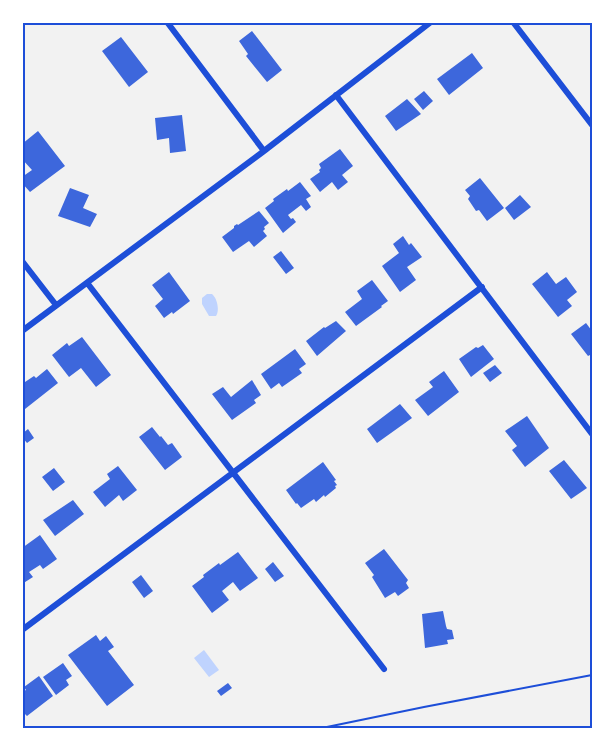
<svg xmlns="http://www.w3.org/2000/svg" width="615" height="751" viewBox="0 0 615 751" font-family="Figtree,sans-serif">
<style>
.water{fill:#bfd3fe}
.building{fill:#3d67dc}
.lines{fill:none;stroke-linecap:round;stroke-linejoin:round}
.path{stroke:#1d4ed8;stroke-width:2}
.minor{stroke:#1d4ed8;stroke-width:6}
.neatline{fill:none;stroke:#1d4ed8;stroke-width:2}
</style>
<rect width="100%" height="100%" fill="#f2f2f2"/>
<path class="water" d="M207 294H212C217 298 220 310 216 316H209L202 304V298Z
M204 650 219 670 209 677 194 658Z"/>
<path class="building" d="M252 31 282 70 267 82 246 56 248 54 239 41Z
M121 37 148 72 129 87 102 51Z
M472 53 483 68 449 95 437 79Z
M424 91 433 101 423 110 414 99Z
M407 99 421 114 396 131 385 116Z
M182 115 186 151 170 153 169 138 157 140 155 118Z
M38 131 65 166 30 192 22 183V177L32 170 22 159V144Z
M340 149 353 166 342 175 348 182 338 190 332 182 320 192 310 179 320 172 319 170 321 168 319 164Z
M480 178 504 208 487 221 479 210 476 211 468 199 470 196 465 190Z
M300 182 311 196 306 199 311 207 306 211 301 205 288 215 291 219 293 218 296 222 283 233 265 208 274 201 273 199 287 189 288 191Z
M70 188 89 195 83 208 97 214 90 227 58 216Z
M520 195 531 207 514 220 505 208Z
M259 211 269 223 264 227 265 229 263 231 267 236 254 247 249 241 233 252 222 237 234 228V226L237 224 238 225Z
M403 236 409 245 411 243 422 257 407 267 416 280 400 292 382 266 399 253 393 244Z
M281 251 294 268 286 274 273 257Z
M169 272 190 301 173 314 172 312 164 318 155 306 163 299 152 285Z
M547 272 556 284 566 277 577 292 567 300 572 306 558 317 532 284Z
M372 280 388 301 381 306 382 307 356 326 345 312 362 299 357 291Z
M336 321 346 331 317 356 306 341 324 327 325 328Z
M586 323 592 331V354L588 356 571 334Z
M82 337 111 375 96 387 81 368 69 377 52 355 67 343 69 346Z
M483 345 494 359 471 377 459 359 476 347 478 348Z
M295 349 306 364 299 369 302 373 282 387 279 383 271 389 261 374Z
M495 365 502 373 490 382 483 373Z
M47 369 58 383 25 409 22 406V384L34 376 36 378Z
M444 371 459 392 428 416 415 400 433 387 429 382Z
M252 380 261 395 254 400 256 403 232 420 212 394 223 387 231 397Z
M400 404 412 418 377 443 367 429Z
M527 416 549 448 525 467 512 450 517 446 505 431Z
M152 427 160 437 161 436 168 445 172 443 182 457 165 470 139 437Z
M28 429 34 438 27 443 22 437V434Z
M564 460 587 488 571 499 549 471Z
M323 462 336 480 334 481 337 485 335 486 336 488 325 497 324 495 316 502 314 499 301 508 297 503 296 504 286 490Z
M118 466 137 490 123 501 119 495 105 507 93 492 110 479 107 474Z
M54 468 65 482 53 491 42 477Z
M73 500 84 514 55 536 43 520Z
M40 535 57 559 43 569 40 565 29 572 33 577 22 584V548Z
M384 549 408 580 406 583 409 588 398 596 395 592 385 598 372 577 374 575 365 563Z
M238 552 258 578 240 591 233 582 222 591 229 600 212 613 192 586 204 577 203 575 219 563 220 565Z
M273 562 284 576 275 582 265 569Z
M141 575 153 591 144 598 132 582Z
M443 611 446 626 447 629 452 630 454 639 447 640 448 644 425 648 422 614Z
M96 635 100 641 106 636 114 647 108 651 134 685 107 706 68 655Z
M63 663 72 676 66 680 69 685 56 695 43 677Z
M39 676 53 696 27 716 22 711V692L26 690 24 687Z
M228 683 232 688 221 696 217 691Z"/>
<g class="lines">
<path class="path" d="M322 728 424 707 592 675"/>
<path class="minor" d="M167 22 264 151
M513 22 592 125
M336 95 592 434
M22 261 56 305
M88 284 384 669
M22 331 264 151 431 22
M22 630 482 287"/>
</g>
<rect width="615" height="751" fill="none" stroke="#ffffff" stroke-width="48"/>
<rect x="24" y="24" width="567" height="703" class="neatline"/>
</svg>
